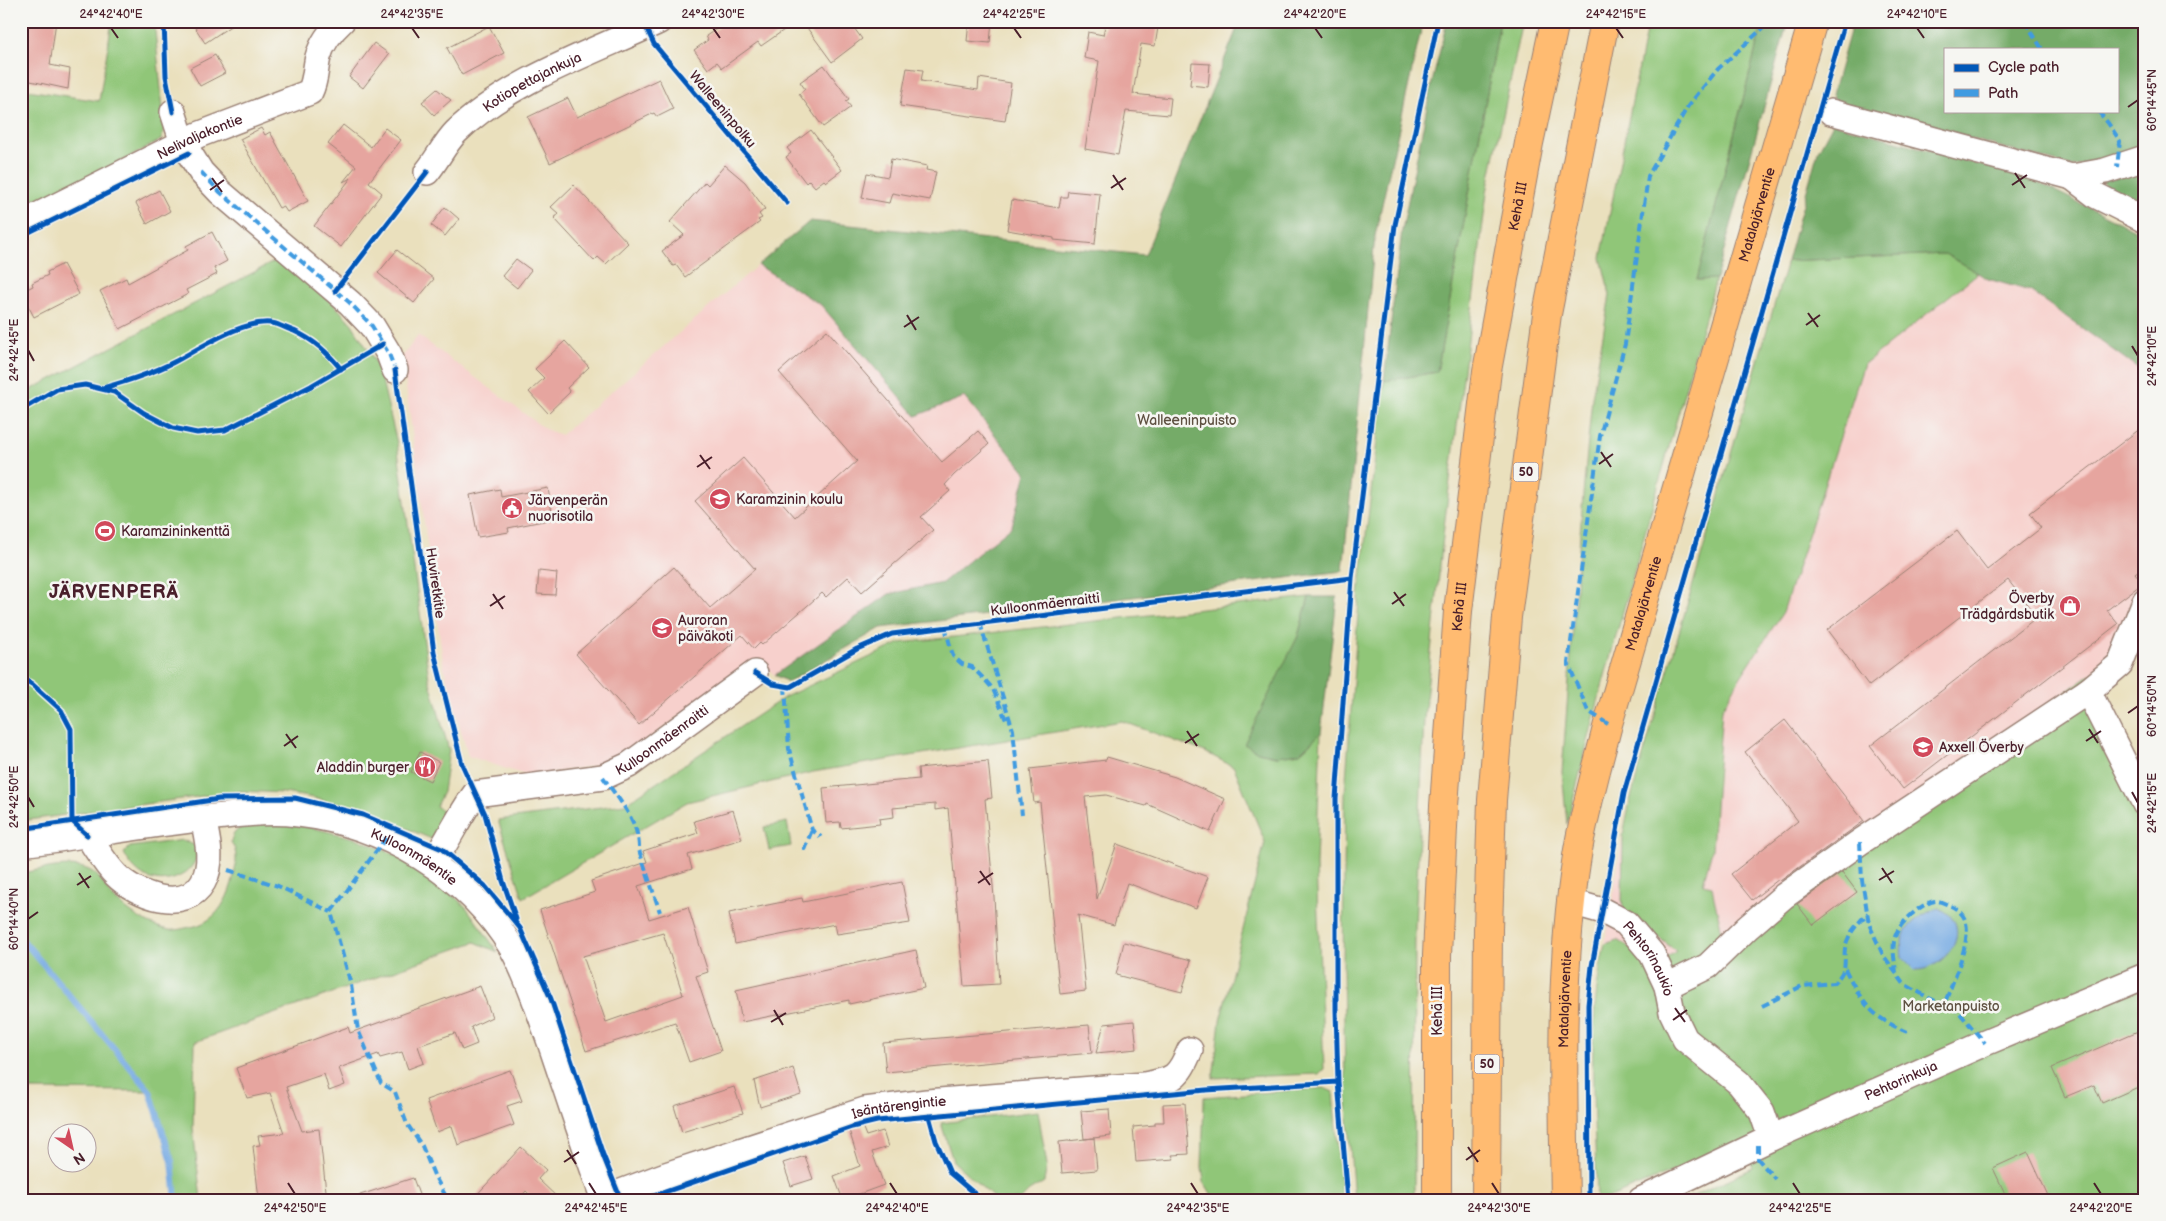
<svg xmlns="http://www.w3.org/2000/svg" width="2166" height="1221" viewBox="0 0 2166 1221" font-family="'Balsamiq Sans',sans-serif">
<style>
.built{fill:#f7d0cc}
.green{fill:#90c678;stroke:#6d7252}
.forest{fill:#74ab68;stroke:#5f654a;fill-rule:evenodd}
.water{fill:#76aae3;stroke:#606487}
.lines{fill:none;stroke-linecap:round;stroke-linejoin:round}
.stream{stroke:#76aae3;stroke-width:6}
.building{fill:#e6a59f;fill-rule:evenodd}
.minor-casing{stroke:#9a8074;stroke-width:28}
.major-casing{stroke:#9a8074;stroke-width:30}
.highway-casing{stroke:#9a8074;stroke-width:30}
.minor{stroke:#fff;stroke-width:25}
.major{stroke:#ffbb71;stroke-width:28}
.highway{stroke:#ffbb71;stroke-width:28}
.quiet{stroke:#409be1;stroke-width:4;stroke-dasharray:8 4;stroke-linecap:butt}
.cycleway-casing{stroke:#f6f6f2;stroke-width:8}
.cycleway{stroke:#0057b8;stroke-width:5}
.ticks{fill:none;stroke:#4a1f2b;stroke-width:2}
.labels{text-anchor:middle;stroke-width:5;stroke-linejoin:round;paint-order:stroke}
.shield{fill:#f6f6f2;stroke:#7e6067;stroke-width:1}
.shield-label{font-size:12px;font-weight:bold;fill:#4a1f2b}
.street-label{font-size:14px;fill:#4a1f2b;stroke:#f6f6f2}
.park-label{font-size:14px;fill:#5f5142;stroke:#f6f6f2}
.poi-label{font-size:14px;fill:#4a1f2b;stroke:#f6f6f2;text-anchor:start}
.district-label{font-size:19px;font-weight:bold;letter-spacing:1px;fill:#4a1f2b;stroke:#f6f6f2}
.neatline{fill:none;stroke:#4a1f2b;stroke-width:2}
.ticks-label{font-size:12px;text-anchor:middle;fill:#4a1f2b}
</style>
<rect width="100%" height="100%" fill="#f6f6f2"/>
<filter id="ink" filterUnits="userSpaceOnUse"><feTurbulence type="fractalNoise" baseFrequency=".02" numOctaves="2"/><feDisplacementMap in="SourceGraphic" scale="10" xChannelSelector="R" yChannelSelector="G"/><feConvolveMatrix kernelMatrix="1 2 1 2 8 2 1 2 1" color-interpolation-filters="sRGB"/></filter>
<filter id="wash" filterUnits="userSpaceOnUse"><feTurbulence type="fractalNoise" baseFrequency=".0096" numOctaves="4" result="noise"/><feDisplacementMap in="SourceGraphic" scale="20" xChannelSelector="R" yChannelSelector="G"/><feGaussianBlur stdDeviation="1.12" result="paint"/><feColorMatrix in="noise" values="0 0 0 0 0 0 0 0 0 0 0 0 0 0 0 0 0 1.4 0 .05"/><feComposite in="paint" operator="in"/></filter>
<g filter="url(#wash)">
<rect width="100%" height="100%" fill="#eae0bd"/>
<path class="built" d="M758 265 821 305 916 416 964 397 1026 473 1012 526 942 583 889 594 775 675 756 660 619 761 531 777 468 756 444 669 402 357 418 335 545 429 561 435Z
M1978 273 1988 279 2030 291 2145 373V585L2116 644 2091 674 2145 1200 1754 1167 1744 1142 1617 940 1605 944 1623 835 1645 841 1718 785 1722 709 1740 678 1783 612 1864 364Z"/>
<path class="green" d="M112 21H154L165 129 161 140 21 216V89L99 101Z
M1500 21H1523L1487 192 1444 527 1424 719 1415 926 1414 1200H1354L1345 1080 1343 966 1345 793 1360 586 1384 381 1437 372Z
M1648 21H1763L1697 280 1716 279 1601 690 1567 824 1562 772 1583 495 1592 398 1610 295 1601 258Z
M1945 254 1978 273 1864 364 1783 612 1740 678 1722 709 1712 850 1703 884 1712 886C1714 903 1720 918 1722 935L2091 674 2145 786V1200H1684L1753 1168 1744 1142 1603 1200H1597C1595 1115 1585 1027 1605 944L1617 940 1636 952 1650 970 1676 951 1624 911 1622 902 1623 835 1630 801 1787 261Z
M281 258 321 290 352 324 376 363 383 385 397 443 429 679 449 750 443 792 436 806 443 811 447 823 434 840 375 815 314 798 284 793 240 791 21 821V395Z
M1309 597 1298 636 1258 752 1276 756 1300 753 1321 733 1316 865 1324 1069 1319 1074 1213 1078 1220 1021 1265 842 1234 767 1205 752 1122 721 813 772 687 802 523 898 498 820 625 804 785 697 900 643Z
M787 822 791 846 769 850 764 827Z
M252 823 309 827 358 839 396 855 430 875 466 907 498 952 475 942 195 1042 193 1128 201 1200H176L172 1161 150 1091 21 1090V873C41 870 70 861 89 870 101 875 105 889 114 898 128 912 148 926 169 930 175 931 184 928 191 927 213 923 225 905 231 886 235 873 240 854 231 842 232 831 242 826 252 823Z
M183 840 198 847C199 870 173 886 151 879 139 876 129 864 124 853L130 847Z
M1324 1088 1333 1092 1342 1200H1215L1204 1182 1202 1167 1204 1097Z
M1038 1111 1047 1165 1044 1182 1029 1191 1020 1200H996L953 1161 941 1123Z"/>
<path class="forest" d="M1240 21H1423L1375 236 1343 571 881 628 788 682 775 675 889 594 942 583 1012 526 1026 473 964 397 916 416 821 305 758 265 810 221 1145 255Z
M1447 21H1500L1437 372 1384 381 1402 230 1431 87Z
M1763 21H1788L1716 279 1697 280Z
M1853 21H2145V150L2073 167 1837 102 1832 95ZM1945 49H2117V111H1945Z
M1833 123 2033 180 2145 235V373L2030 291 1988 279 1945 254 1787 261 1818 151Z
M2145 171V209L2114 194 2101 181Z
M1309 597H1337L1321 733 1300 753 1277 756 1258 752 1244 744 1298 636Z"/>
<path class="water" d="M1938 908C1978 924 1946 971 1915 970L1902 957C1898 930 1914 918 1938 908Z"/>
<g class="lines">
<path class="stream" d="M21 938 150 1091 172 1161 176 1200"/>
</g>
<g id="blocks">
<path class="building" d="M27 21H56L50 65 70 69 68 89 21 79V53Z
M191 21H238L205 43Z
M738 21H797L761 46 758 42 722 68 717 62 708 69 694 50 708 40 706 36 724 24 727 28Z
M802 21H849L862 39 832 62Z
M969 21H992L990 43 967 41Z
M1106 21H1159L1155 46 1141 44 1133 94 1171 98 1169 115 1126 111 1118 155 1085 149 1099 61 1084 58 1088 32 1103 35Z
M489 26 504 53 462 75 447 48Z
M374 43 389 54 363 88 349 77Z
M215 55 225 73 200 86 190 68Z
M1192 63 1210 64 1208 87 1190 85Z
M824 65 849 99 846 101 851 107 823 127 799 94 805 89 800 82Z
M907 68 923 70 921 81 978 90 979 78 1011 83 1005 121 900 106Z
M659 79 673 109 657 117 654 113 550 163 528 117 568 98 577 117Z
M437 89 451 100 434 115 422 102Z
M343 125 371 147 385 128 401 140 369 182 382 193 341 247 314 226 351 178 343 182 356 166 328 144Z
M261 128 265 135 270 132 308 201 287 212 283 206 279 208 240 139Z
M811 130 842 170 826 182 824 180 815 187 809 180 806 183 786 157 791 153 787 148Z
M891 159 927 166 926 170 936 172 930 200 892 193 889 203 862 198 867 173 888 177Z
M725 165 745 182 765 209 759 214 762 218 758 220 760 222 685 277 676 265 673 266 662 251 684 235 670 222 705 182 708 185Z
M574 185 628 243 606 264 598 257 594 261 554 218 559 214 551 207Z
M159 190 170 211 147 224 136 203Z
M1068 191 1100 194 1095 244 1054 240V238L1007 230 1012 200 1059 208 1061 197H1067Z
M445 207 459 219 445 236 431 225Z
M212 232 227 261 214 268 217 274 186 290 188 294 120 329 100 291 126 278 128 283 188 250 186 246Z
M397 250 434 279 414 303 378 273Z
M516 259 531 270 517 288 502 276Z
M63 264 79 294 34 317 21 292 33 286 32 283 48 275 47 272Z
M827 330 942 462 978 431 989 444 954 475 945 485 950 491 921 517 933 530 862 592 848 577 826 597 822 593 762 645 760 643 754 649 742 635 639 725 576 654 674 567 710 608 755 569 695 501 743 458 795 517 857 461 779 372Z
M565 341 589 367 567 388 570 392 548 413 529 392 544 378 535 369Z
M2145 425V566L2135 573 2143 583 2107 610 2118 624 1903 789 1870 746 2037 617 2008 580 1869 686 1827 630 1957 531 1987 570 2041 528 2030 513Z
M548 488 553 519 508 528 509 532 478 537 470 495 500 489 501 497Z
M539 571 557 573 555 595 537 594Z
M1785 720 1864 821 1780 881 1779 879 1752 900 1731 874 1798 821 1745 752Z
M420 752 439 762 430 781 411 772Z
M1107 757 1175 777 1225 799 1210 832 1147 804 1146 806 1106 795 1085 797 1097 899 1117 844 1208 877 1196 908 1127 883 1114 925 1078 915 1086 991 1060 994 1040 802 1034 803 1030 769 1106 760Z
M988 761 992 798 985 799 994 897 999 984 964 986 948 808 935 810V804L893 808 894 817 879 819 880 824 841 828 840 822 826 823 823 788 919 779 918 768Z
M733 810 742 839 688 855 692 869 638 886 649 919 688 907 708 972 696 976 721 1051 689 1062 675 1022 586 1051 540 910 595 892 591 881 647 862 643 851 698 833 694 821ZM663 933 683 995 606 1022 583 956Z
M1842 872 1857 892 1813 925 1797 904Z
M902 882 910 923 837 934 835 924 735 944 729 913 802 898 803 902Z
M1124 942 1191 960 1182 992 1116 975Z
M916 950 924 988 849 1004V1000L742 1022 736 990Z
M480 986 492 1017 471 1027 477 1044 462 1050 455 1033 418 1046 424 1063 408 1069 402 1052 380 1058 378 1054 339 1068 345 1085 329 1091 324 1074 286 1087 302 1131 319 1129 327 1200H259L253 1146 260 1145 258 1136 284 1133 270 1093 247 1098 236 1068 348 1027 350 1033Z
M1134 1021 1137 1049 1096 1053 1104 1024Z
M1089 1025 1092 1053 886 1072 883 1043Z
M2145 1028V1084L2102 1103 2094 1085 2065 1097 2052 1068Z
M793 1068 801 1094 760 1107 754 1081Z
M510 1070 522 1101 507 1106 514 1125 458 1145 452 1126 437 1132 426 1100Z
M734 1087 743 1113 682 1132 674 1106Z
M1185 1103 1189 1154 1172 1155 1174 1159 1136 1162 1133 1127 1155 1125V1122H1164L1163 1104Z
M1109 1109 1111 1136 1084 1139 1081 1111Z
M862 1126 866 1136 883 1131 888 1147 872 1152 884 1185 843 1200 834 1176 860 1166 849 1130Z
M1094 1138 1097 1170 1062 1173 1059 1142Z
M521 1147 546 1170 538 1179 560 1200H535L526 1191 518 1200H472Z
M2028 1152 2050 1200H2008L1993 1168Z
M805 1156 813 1179 791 1186 783 1163Z
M413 1178 421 1200H357V1196Z"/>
</g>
</g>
<g filter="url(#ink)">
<use href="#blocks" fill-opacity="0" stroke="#9a8074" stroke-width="1"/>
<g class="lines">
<g class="minor-casing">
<g id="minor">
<path d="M173 112 183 143 201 172 220 192 350 303 372 326 389 354 395 370"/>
<path d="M1831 112 2072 177 2105 171 2145 158"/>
<path id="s1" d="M427 172C437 160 445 143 456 132 510 80 591 53 659 21"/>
<path d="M2072 177 2097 196 2145 220"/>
<path id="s2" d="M21 224 198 135 310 92C316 80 315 69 318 57 322 43 331 31 342 21"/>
<path d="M2088 691 2145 804"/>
<path d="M87 835C96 848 105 864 116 875 136 895 185 914 203 882 214 863 207 838 203 818"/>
<path id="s3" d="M21 844C83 836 144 825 206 818 237 815 269 810 299 814 384 824 468 874 512 948 527 974 540 1014 550 1042 568 1095 585 1148 604 1200"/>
<path id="s4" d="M432 864C448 841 459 816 475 794L603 777 629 765 755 673"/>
<path id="s5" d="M1571 902 1603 911 1626 923 1652 954 1667 986 1672 1012 1685 1039 1739 1083 1762 1112 1771 1138"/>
<path d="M1667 986 1708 966 1747 928 1784 896 1860 842 2088 691 2120 664 2145 601"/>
<path id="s6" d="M600 1200 666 1175 865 1110 927 1102 1144 1085C1174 1080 1178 1078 1190 1050"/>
<path id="s7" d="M1641 1200 1771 1138 1985 1043 2145 976"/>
</g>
</g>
<g class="major-casing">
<g id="major">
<path id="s8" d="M1565 1200C1563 1086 1559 969 1577 856 1584 812 1597 768 1608 724L1813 21"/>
</g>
</g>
<g class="highway-casing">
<g id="highway">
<path id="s9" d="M1437 1200V955L1444 806 1458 611 1487 371 1529 143 1555 21"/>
<path d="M1486 1200 1488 929 1492 800 1507 617 1547 314 1605 21"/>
</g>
</g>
<use href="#minor" class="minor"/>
<use href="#major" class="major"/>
<use href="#highway" class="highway"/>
<path class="quiet" d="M2025 21 2042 49
M2098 111 2108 123 2120 141 2117 167
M201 172 220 192 350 303 372 326 389 354 395 370
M980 623 1013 730 1022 815
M945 627 953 656 962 664 972 667 986 681 993 689 1006 720
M785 686 789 749 812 830 821 837
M1608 724 1588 711 1568 663 1600 436 1625 344 1648 176 1688 106 1718 69 1762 29 1764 21
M603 777C618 799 640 822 639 850L660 912
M386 838 331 912 351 985 358 1030 381 1083 395 1092 407 1124 422 1146 434 1175 448 1200
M1860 842 1862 880 1869 924 1883 955 1904 984 1929 998 1958 1011 1985 1043
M804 850 812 830
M228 870 278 886 331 912
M1845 969C1863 1004 1870 1016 1907 1032
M1896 973C1895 961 1891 946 1896 934 1900 923 1923 901 1937 901 1941 901 1947 905 1951 906 1958 909 1965 916 1966 923 1971 942 1951 986 1944 1005
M1762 1006 1802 986 1834 983C1853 964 1839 958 1848 939 1852 929 1861 920 1868 913
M1758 1145V1159L1775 1179"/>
<g class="cycleway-casing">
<path id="cycleway" d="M164 21 166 76 173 112
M646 27 654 44 787 203
M21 236 189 153
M335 291 427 172
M395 370 434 652 462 764 485 814 503 881 516 919
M103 388C128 381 151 374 174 362 199 349 247 316 276 324 282 326 288 329 294 331 314 340 327 352 341 369
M21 410 57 389 85 385 114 392 144 413 173 428 197 433 225 430 311 386 383 344
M755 673 773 684 790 687 857 649 892 634 1352 578
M21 678 32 684 61 710 71 729 72 821 87 835
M21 829 219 799 295 798 363 815 442 849 485 886 520 928 551 999 603 1155 621 1200
M929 1116 936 1141 950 1173 982 1200
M642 1200 852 1127 877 1121 1206 1090 1338 1082
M1348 1200 1338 1082 1336 1010V799L1352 578 1395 225 1438 21
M1589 1200 1588 1005 1592 966 1624 793 1845 21"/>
</g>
<use href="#cycleway" class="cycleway"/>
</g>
</g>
<path class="ticks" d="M111 28 118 38M412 28 419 38M713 28 720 38M1014 28 1021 38M1315 28 1322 38M1616 28 1623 38M1917 28 1924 38M2128 107 2138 100M2015 173 2025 188M1113 175 1123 190M212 178 222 192M2012 185 2027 175M1111 188 1126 178M210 190 224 180M1808 313 1818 327M907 315 916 330M1806 325 1820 315M904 327 919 317M2132 346 2138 356M28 350 34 361M1601 452 1611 467M700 455 710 469M1599 464 1613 454M697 467 712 457M1394 592 1404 606M493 594 503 609M1392 604 1406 594M490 606 505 596M2128 713 2138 706M2089 729 2098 743M1187 731 1197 746M286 734 296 748M2086 741 2101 731M1185 743 1199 734M284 746 298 736M2132 792 2138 803M28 797 34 807M1882 868 1892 883M980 871 990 885M79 873 89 888M1879 880 1894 871M978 883 993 873M77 885 91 876M28 919 38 912M1675 1008 1685 1022M774 1010 783 1025M1673 1020 1687 1010M771 1022 786 1013M1468 1147 1478 1162M567 1150 576 1164M1466 1160 1480 1150M564 1162 579 1152M288 1183 295 1194M589 1183 596 1194M890 1183 897 1194M1191 1183 1198 1194M1492 1183 1499 1194M1793 1183 1800 1194M2094 1183 2101 1194"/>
<defs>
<g id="school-disc" transform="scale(1.125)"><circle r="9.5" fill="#d1495b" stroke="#f6f6f2"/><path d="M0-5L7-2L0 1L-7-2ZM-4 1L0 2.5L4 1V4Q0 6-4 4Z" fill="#fff"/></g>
<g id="civic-disc" transform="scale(1.125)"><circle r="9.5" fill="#d1495b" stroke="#f6f6f2"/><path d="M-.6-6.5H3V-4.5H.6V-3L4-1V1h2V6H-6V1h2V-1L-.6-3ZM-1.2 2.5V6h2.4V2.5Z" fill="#fff"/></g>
<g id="stadium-disc" transform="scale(1.125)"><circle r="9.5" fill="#d1495b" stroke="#f6f6f2"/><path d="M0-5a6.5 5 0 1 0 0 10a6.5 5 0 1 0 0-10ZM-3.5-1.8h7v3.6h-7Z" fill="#fff"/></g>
<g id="shop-disc" transform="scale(1.125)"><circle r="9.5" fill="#d1495b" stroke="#f6f6f2"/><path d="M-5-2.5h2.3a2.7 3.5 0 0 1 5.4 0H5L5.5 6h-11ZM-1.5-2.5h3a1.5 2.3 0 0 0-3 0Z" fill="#fff"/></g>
<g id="restaurant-disc" transform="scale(1.125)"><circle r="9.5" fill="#d1495b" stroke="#f6f6f2"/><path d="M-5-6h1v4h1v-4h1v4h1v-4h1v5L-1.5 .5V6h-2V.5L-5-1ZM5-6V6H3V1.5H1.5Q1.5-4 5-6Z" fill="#fff"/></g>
</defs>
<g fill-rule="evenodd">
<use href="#school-disc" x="720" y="499"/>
<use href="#civic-disc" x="512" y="508"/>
<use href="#stadium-disc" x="105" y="531"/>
<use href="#shop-disc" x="2070" y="606"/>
<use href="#school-disc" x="662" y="628"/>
<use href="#school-disc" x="1923" y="747"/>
<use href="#restaurant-disc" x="425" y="767"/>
</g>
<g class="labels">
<g class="shield">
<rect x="1513.5" y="462.5" width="25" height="19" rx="4"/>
<rect x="1474.5" y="1054.5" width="25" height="19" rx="4"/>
</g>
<g class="shield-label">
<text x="1526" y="476">50</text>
<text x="1487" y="1068">50</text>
</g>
<g class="street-label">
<text dy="5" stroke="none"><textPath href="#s1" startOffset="141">Kotiopettajankuja</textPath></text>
<text transform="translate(723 109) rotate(50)" y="5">Walleeninpolku</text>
<text dy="5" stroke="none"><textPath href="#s2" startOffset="199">Nelivaljakontie</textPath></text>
<text dy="5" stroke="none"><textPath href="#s9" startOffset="999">Kehä III</textPath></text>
<text dy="5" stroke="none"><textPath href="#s8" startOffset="1011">Matalajärventie</textPath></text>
<text transform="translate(436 583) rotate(82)" y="5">Huviretkitie</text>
<text dy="5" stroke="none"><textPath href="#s8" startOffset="606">Matalajärventie</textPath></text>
<text transform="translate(1045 604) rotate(-7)" y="5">Kulloonmäenraitti</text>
<text dy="5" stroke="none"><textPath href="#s9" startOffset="594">Kehä III</textPath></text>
<text dy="5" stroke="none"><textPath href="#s4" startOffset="281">Kulloonmäenraitti</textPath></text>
<text dy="5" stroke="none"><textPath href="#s3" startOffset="404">Kulloonmäentie</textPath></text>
<text dy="5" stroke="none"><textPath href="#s5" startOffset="102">Pehtorinaukio</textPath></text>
<text dy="5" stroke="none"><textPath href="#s8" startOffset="201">Matalajärventie</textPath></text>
<text transform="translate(1437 1011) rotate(-90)" y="5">Kehä III</text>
<text dy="5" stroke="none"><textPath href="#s7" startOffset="286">Pehtorinkuja</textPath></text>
<text dy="5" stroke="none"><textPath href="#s6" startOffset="314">Isäntärengintie</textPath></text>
</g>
<g class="park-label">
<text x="1187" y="425">Walleeninpuisto</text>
<text x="1951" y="1011">Marketanpuisto</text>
</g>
<g class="poi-label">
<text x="736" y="504">Karamzinin koulu</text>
<text x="528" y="505">Järvenperän<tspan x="528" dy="16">nuorisotila</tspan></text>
<text x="121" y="536">Karamzininkenttä</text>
<text x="2054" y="603" text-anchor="end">Överby<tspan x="2054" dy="16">Trädgårdsbutik</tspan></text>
<text x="678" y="625">Auroran<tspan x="678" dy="16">päiväkoti</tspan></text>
<text x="1939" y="752">Axxell Överby</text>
<text x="409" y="772" text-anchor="end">Aladdin burger</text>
</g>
<g class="district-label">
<text x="114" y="598">JÄRVENPERÄ</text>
</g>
</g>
<rect width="2166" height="1221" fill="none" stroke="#f6f6f2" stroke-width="55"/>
<rect x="1944" y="48" width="175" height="65" fill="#f6f6f2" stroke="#b1a0a2"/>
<rect x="1954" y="64" width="25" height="8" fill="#0057b8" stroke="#b1a0a2"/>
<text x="1988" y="72" font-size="15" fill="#4a1f2b">Cycle path</text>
<rect x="1954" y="89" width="25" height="8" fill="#409be1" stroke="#b1a0a2"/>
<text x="1988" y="98" font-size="15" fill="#4a1f2b">Path</text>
<g transform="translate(72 1148) rotate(146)"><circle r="24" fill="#f6f6f2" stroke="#b1a0a2"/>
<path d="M0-4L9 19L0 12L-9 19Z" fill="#d1495b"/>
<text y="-8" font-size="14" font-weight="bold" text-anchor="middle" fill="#4a1f2b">N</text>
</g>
<rect x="28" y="28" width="2110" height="1166" class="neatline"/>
<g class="ticks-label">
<text x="111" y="18">24°42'40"E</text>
<text x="412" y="18">24°42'35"E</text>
<text x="713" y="18">24°42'30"E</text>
<text x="1014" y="18">24°42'25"E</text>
<text x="1315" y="18">24°42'20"E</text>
<text x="1616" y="18">24°42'15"E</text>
<text x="1917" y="18">24°42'10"E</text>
<text transform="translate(2152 100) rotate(-90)" y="4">60°14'45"N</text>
<text transform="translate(14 350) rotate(-90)" y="4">24°42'45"E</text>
<text transform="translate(2152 356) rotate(-90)" y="4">24°42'10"E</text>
<text transform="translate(2152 706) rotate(-90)" y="4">60°14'50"N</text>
<text transform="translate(14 797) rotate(-90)" y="4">24°42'50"E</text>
<text transform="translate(2152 803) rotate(-90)" y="4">24°42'15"E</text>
<text transform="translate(14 919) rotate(-90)" y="4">60°14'40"N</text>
<text x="295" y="1212">24°42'50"E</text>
<text x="596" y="1212">24°42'45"E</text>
<text x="897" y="1212">24°42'40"E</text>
<text x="1198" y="1212">24°42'35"E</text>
<text x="1499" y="1212">24°42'30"E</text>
<text x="1800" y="1212">24°42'25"E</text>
<text x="2101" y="1212">24°42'20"E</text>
</g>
</svg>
